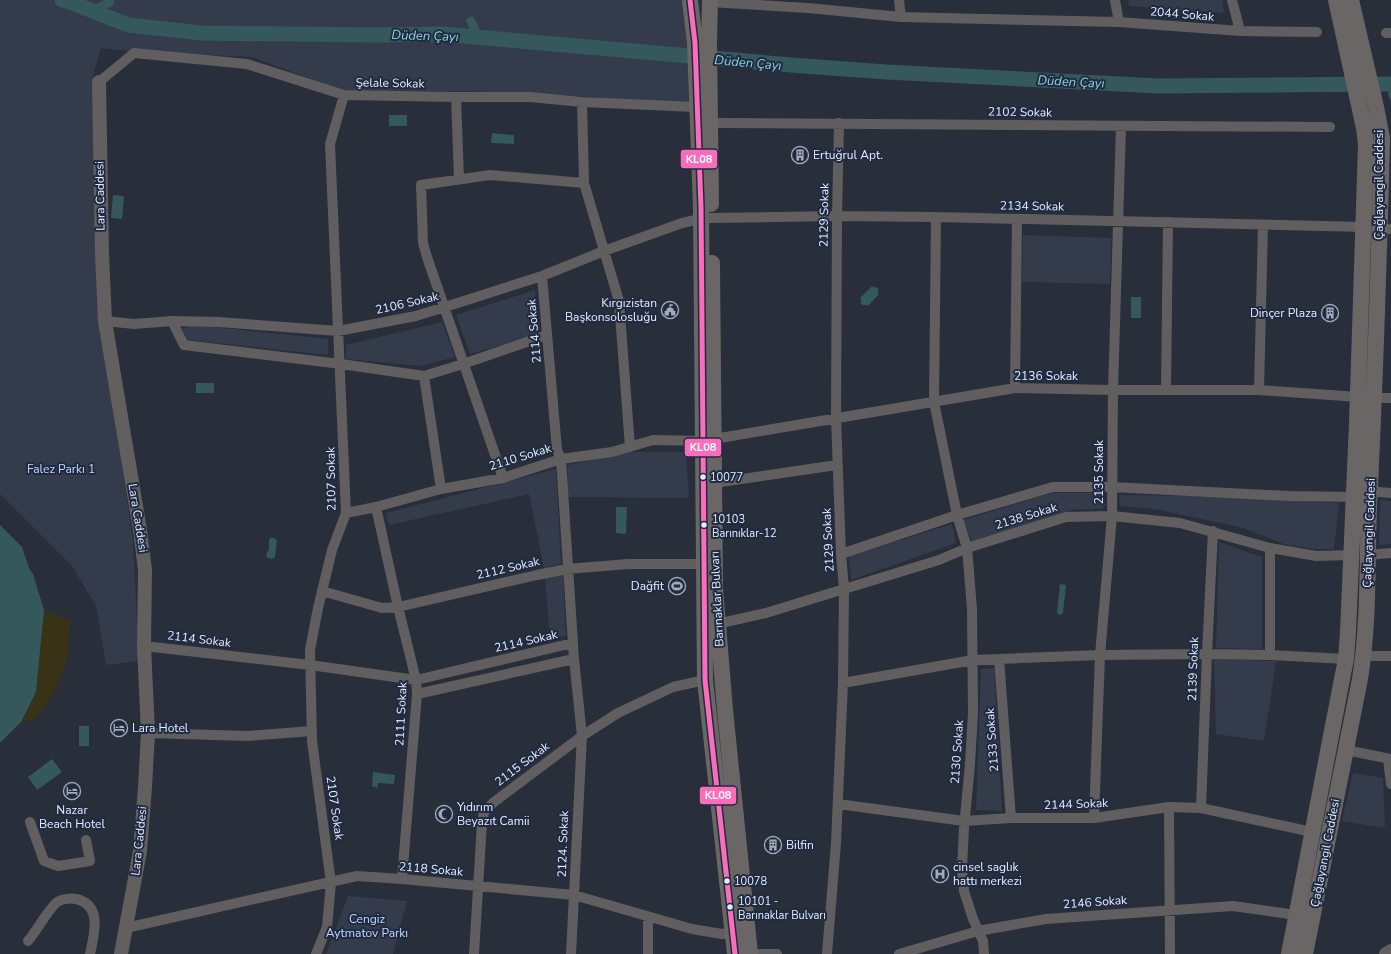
<svg xmlns="http://www.w3.org/2000/svg" width="1391" height="954" viewBox="0 0 1391 954" font-family="'Nunito Sans',sans-serif">
<style>
.green{fill:#343b4a}
.sand{fill:#383217}
.water{fill:#35585d}
.lines{fill:none;stroke-linecap:round;stroke-linejoin:round}
.stream{stroke:#35585d;stroke-width:2.5}
.canal{stroke:#35585d;stroke-width:9}
.river{stroke:#35585d;stroke-width:15}
.street{stroke:#605e5e;stroke-width:10}
.secondary{stroke:#645f5f;stroke-width:14}
.primary{stroke:#6b6666;stroke-width:16}
.bus-1-casing{stroke:#202b42;stroke-width:8}
.bus-1{stroke:#fb6dba;stroke-width:5}
.bus-dot{fill:#e5edfc;stroke:#202b42;stroke-width:1.5}
.labels{text-anchor:middle;stroke-width:4;stroke-linejoin:round;paint-order:stroke}
.bus-label{font-size:11px;fill:#e5edfc;stroke:#202b42;text-anchor:start}
.street-label{font-size:12px;fill:#e5edfc;stroke:#202b42}
.poi-label{font-size:12px;fill:#e5edfc;stroke:#202b42;text-anchor:start}
.park-label{font-size:12px;fill:#c2d6fe;stroke:#202b42}
.water-label{font-size:13px;font-style:italic;fill:#8bd4dd;stroke:#202b42}
.line-badge{stroke:#202b42;stroke-width:1.5}
.badge-label{font-size:11px;text-anchor:middle;font-weight:bold;fill:#fff}
</style>
<rect width="100%" height="100%" fill="#282e3a"/>
<path class="green" d="M0 0H683L687 28 689 104 520 92 341 90 251 57 115 50 101 48 93 76 99 306 133 541 139 661 106 665 96 606 72 566 0 494Z
M1128 0H1222L1224 13 1129 6Z
M1023 235 1111 238 1110 284 1022 282Z
M535 290 539 334 470 354 456 315Z
M442 322 455 357 421 366 346 359V345Z
M193 325 328 339V355L188 340 182 329Z
M630 452H686L689 498 567 497 568 465Z
M556 469 561 564 544 568 529 494 389 525 386 513Z
M1052 493H1105V506L1102 509H1076L972 542 963 520Z
M1119 495 1197 496 1339 503 1334 549H1313L1284 544 1243 528 1155 509 1120 506Z
M1380 500 1391 501V544L1379 545Z
M952 524 956 543 851 580 849 556Z
M1219 542 1262 557V649L1216 648Z
M563 575 566 636 550 639 545 578Z
M1214 659 1276 661 1264 741 1216 734Z
M994 668 1002 811 976 810 981 669Z
M1353 773 1383 778 1385 828 1342 821Z
M348 896 407 901 393 954H326Z"/>
<path class="sand" d="M44 610 71 621C69 633 69 646 67 658 61 682 49 703 33 721L21 722 36 692Z"/>
<path class="water" d="M389 115H407V126H389Z
M492 133 514 135V144L491 143Z
M113 195 124 196 122 219 111 218Z
M872 286 873 287 878 288V292L879 294 868 306 866 305H863L861 304V300L860 298Z
M1131 297H1141V318H1131Z
M196 383H214V393H196Z
M616 507H627L626 534 616 533Z
M0 525 22 547 29 568 33 574 44 610 36 692 21 722 0 743Z
M270 538H274L277 540 275 557 272 559 268 558 266 555 269 549V541Z
M1060 584 1066 585 1063 613 1060 615 1057 613Z
M79 726H89V746H79Z
M52 759 62 772 37 790 28 777Z
M373 772 395 775 394 784 378 783 377 788 372 786Z"/>
<g class="lines">
<path class="stream" d="M1387 83 1391 99"/>
<path class="canal" d="M93 11 110 2
M471 21 478 37"/>
<path class="river" d="M62 0 70 2 128 25 202 33 374 35 442 34 791 65 886 72 1159 86 1391 84"/>
<path class="street" d="M899 0 901 17
M1115 0 1119 22
M1232 0 1240 31
M710 2 808 8 901 17 1119 22 1240 31 1317 32
M1386 33H1391
M99 82 134 53 247 64 344 95 456 97H530L582 102 696 107
M456 97 459 179
M710 123 1330 127
M584 183 619 301 630 447
M936 217 934 402 957 515 967 548 972 609 973 713 970 764 964 828 962 868 964 891 973 919 983 941 984 954
M1380 229H1391
M542 276 557 450 561 459 574 659
M105 321 134 324 172 321 218 322 338 331 416 316 445 307 542 276 604 251 682 223 700 219 711 218 837 216 936 217 1364 227
M172 321 184 345 341 364 424 376 463 364 547 335
M424 376 441 489
M1015 388 1017 219
M1166 390 1168 222
M1259 390 1263 225
M1375 398H1391
M714 439 1015 388 1113 390H1259L1358 397
M503 478 427 257 423 243 421 185 490 175 584 183 582 102
M714 483 837 465
M1378 492 1391 493
M376 507 398 607 416 680 417 694 402 879
M346 513 376 507 441 489 503 478 561 459 612 452 653 440 703 441
M841 554 957 515 1053 487H1112L1289 496 1354 497
M1367 555 1391 553
M322 591 382 608 398 607 537 575 567 569 628 564H704
M717 624 766 613 939 560 967 548 1066 517 1112 516 1180 523 1270 548 1316 556 1352 555
M144 646 310 665 416 680 573 643
M1270 655V548
M1364 656H1391
M999 659 1011 818
M843 683 973 660 1100 655 1207 654 1270 655 1346 659
M417 694 574 659 582 736 571 954
M148 733 248 736 312 731
M1346 750 1391 759
M1388 759 1391 784
M838 804 964 821 1011 818H1094L1169 807 1201 808 1312 832
M1169 807 1170 954
M1201 808 1207 654 1213 531
M1094 818 1100 655 1112 516 1113 390 1121 126
M30 822 44 861 58 866 90 861 86 840
M648 917V954
M126 928 357 876 402 879 574 895 692 929 722 934 733 932
M28 941C37 930 46 913 56 903 60 899 70 898 76 899 103 905 94 935 90 954
M316 954 327 927 331 883 312 741 310 650 318 608 332 550 346 513 330 144 344 95
M474 954 482 823 484 812 494 802 582 736 618 713 673 687 705 680
M757 954H777
M827 954 836 843 843 683 844 589 841 554 836 418 837 216 839 123
M899 954 978 931 1046 919 1233 906 1296 915"/>
<path class="secondary" d="M99 82 102 253 105 321 140 530 145 570 144 646 148 733 145 787 140 851 121 954
M1386 954 1391 951"/>
<path class="primary" d="M690 0 695 43 701 208 705 680 735 954
M710 0 709 43 711 204
M712 263 715 588 725 710 750 954
M1289 954 1342 679 1346 659 1348 632 1357 423 1366 144 1364 128 1336 0
M1305 954 1360 679C1369 624 1367 563 1369 507 1375 384 1379 261 1382 138L1376 107 1351 0"/>
<g class="bus-1-casing">
<path id="bus-1" d="M690 0 695 43 701 208 705 680 735 954"/>
</g>
<use href="#bus-1" class="bus-1"/>
</g>
<defs>
<g id="building-ring" transform="scale(0.9)"><circle r="9.5" fill="#202b42" stroke="#a3aab8" stroke-width="1.5"/><path d="M-4-6H4V6H1V3H-1V6H-4ZM-2.5-4.3h1.7v1.8h-1.7ZM.8-4.3h1.7v1.8H.8ZM-2.5-1h1.7V.8h-1.7ZM.8-1h1.7V.8H.8Z" fill="#a3aab8"/></g>
<g id="civic-ring" transform="scale(0.9)"><circle r="9.5" fill="#202b42" stroke="#a3aab8" stroke-width="1.5"/><path d="M-.6-6.5H3V-4.5H.6V-3L4-1V1h2V6H-6V1h2V-1L-.6-3ZM-1.2 2.5V6h2.4V2.5Z" fill="#a3aab8"/></g>
<g id="stadium-ring" transform="scale(0.9)"><circle r="9.5" fill="#202b42" stroke="#a3aab8" stroke-width="1.5"/><path d="M0-5a6.5 5 0 1 0 0 10a6.5 5 0 1 0 0-10ZM-3.5-1.8h7v3.6h-7Z" fill="#a3aab8"/></g>
<g id="hotel-ring" transform="scale(0.9)"><circle r="9.5" fill="#202b42" stroke="#a3aab8" stroke-width="1.5"/><path d="M-6-4.5h1.5V1H6V5H4.5V3h-9V5H-6ZM-4 0a1.8 1.8 0 1 1 3.6 0ZM.5 0V-2.5h3Q6-2.5 6 0Z" fill="#a3aab8"/></g>
<g id="mosque-ring" transform="scale(0.9)"><circle r="9.5" fill="#202b42" stroke="#a3aab8" stroke-width="1.5"/><path d="M3.5-4.9A6 6 0 1 0 3.5 4.9A5 5 0 1 1 3.5-4.9Z" fill="#a3aab8"/></g>
<g id="hospital-ring" transform="scale(0.9)"><circle r="9.5" fill="#202b42" stroke="#a3aab8" stroke-width="1.5"/><path d="M-5-5h3v3.5h4V-5h3V5h-3V1.5h-4V5h-3Z" fill="#a3aab8"/></g>
</defs>
<g fill-rule="evenodd">
<use href="#building-ring" x="800" y="155"/>
<use href="#civic-ring" x="670" y="310"/>
<use href="#building-ring" x="1330" y="313"/>
<use href="#stadium-ring" x="677" y="586"/>
<use href="#hotel-ring" x="119" y="728"/>
<use href="#hotel-ring" x="72" y="791"/>
<use href="#mosque-ring" x="444" y="814"/>
<use href="#building-ring" x="773" y="845"/>
<use href="#hospital-ring" x="940" y="874"/>
</g>
<g class="bus-dot">
<circle cx="703" cy="477" r="3.5"/>
<circle cx="704" cy="525" r="3.5"/>
<circle cx="727" cy="881" r="3.5"/>
<circle cx="730" cy="907" r="3.5"/>
</g>
<g class="labels">
<g class="bus-label">
<text x="710" y="481">10077</text>
<text x="712" y="523">10103<tspan x="712" dy="14">Barınıklar-12</tspan></text>
<text x="734" y="885">10078</text>
<text x="738" y="905">10101 -<tspan x="738" dy="14">Barınaklar Bulvarı</tspan></text>
</g>
<g class="street-label">
<text transform="translate(1182 14) rotate(5)" y="4">2044 Sokak</text>
<text transform="translate(390 83) rotate(1)" y="4">Şelale Sokak</text>
<text transform="translate(1020 112) rotate(1)" y="4">2102 Sokak</text>
<text transform="translate(1379 185) rotate(-90)" y="4">Çağlayangil Caddesi</text>
<text transform="translate(100 196) rotate(-91)" y="4">Lara Caddesi</text>
<text transform="translate(1032 206) rotate(1)" y="4">2134 Sokak</text>
<text transform="translate(824 215) rotate(-89)" y="4">2129 Sokak</text>
<text transform="translate(407 303) rotate(-13)" y="4">2106 Sokak</text>
<text transform="translate(534 331) rotate(-95)" y="4">2114 Sokak</text>
<text x="1046" y="380">2136 Sokak</text>
<text transform="translate(520 457) rotate(-17)" y="4">2110 Sokak</text>
<text transform="translate(1099 472) rotate(-90)" y="4">2135 Sokak</text>
<text transform="translate(331 479) rotate(-91)" y="4">2107 Sokak</text>
<text transform="translate(1026 516) rotate(-17)" y="4">2138 Sokak</text>
<text transform="translate(138 518) rotate(81)" y="4">Lara Caddesi</text>
<text transform="translate(1369 533) rotate(-88)" y="4">Çağlayangil Caddesi</text>
<text transform="translate(828 540) rotate(-93)" y="4">2129 Sokak</text>
<text transform="translate(508 568) rotate(-13)" y="4">2112 Sokak</text>
<text transform="translate(717 599) rotate(-93)" y="4">Barınaklar Bulvarı</text>
<text transform="translate(199 639) rotate(7)" y="4">2114 Sokak</text>
<text transform="translate(526 641) rotate(-13)" y="4">2114 Sokak</text>
<text transform="translate(1193 669) rotate(-88)" y="4">2139 Sokak</text>
<text transform="translate(401 714) rotate(-87)" y="4">2111 Sokak</text>
<text transform="translate(992 740) rotate(-94)" y="4">2133 Sokak</text>
<text transform="translate(957 752) rotate(-86)" y="4">2130 Sokak</text>
<text transform="translate(522 764) rotate(-37)" y="4">2115 Sokak</text>
<text transform="translate(1076 804) rotate(-2)" y="4">2144 Sokak</text>
<text transform="translate(335 808) rotate(82)" y="4">2107 Sokak</text>
<text transform="translate(139 841) rotate(-84)" y="4">Lara Caddesi</text>
<text transform="translate(563 844) rotate(-88)" y="4">2124. Sokak</text>
<text transform="translate(1325 853) rotate(-79)" y="4">Çağlayangil Caddesi</text>
<text transform="translate(431 869) rotate(5)" y="4">2118 Sokak</text>
<text transform="translate(1095 902) rotate(-4)" y="4">2146 Sokak</text>
</g>
<g class="poi-label">
<text x="813" y="159">Ertuğrul Apt.</text>
<text x="657" y="307" text-anchor="end">Kırgızistan<tspan x="657" dy="14">Başkonsolosluğu</tspan></text>
<text x="1317" y="317" text-anchor="end">Dinçer Plaza</text>
<text x="664" y="590" text-anchor="end">Dağfit</text>
<text x="132" y="732">Lara Hotel</text>
<text x="457" y="811">Yıdırım<tspan x="457" dy="14">Beyazıt Camii</tspan></text>
<text x="72" y="814" text-anchor="middle">Nazar<tspan x="72" dy="14">Beach Hotel</tspan></text>
<text x="786" y="849">Bilfin</text>
<text x="953" y="871">cinsel saglık<tspan x="953" dy="14">hattı merkezi</tspan></text>
</g>
<g class="park-label">
<text x="61" y="473">Falez Parkı 1</text>
<text x="367" y="923">Cengiz<tspan x="367" dy="14">Aytmatov Parkı</tspan></text>
</g>
<g class="water-label">
<text transform="translate(425 35) rotate(2)" y="5">Düden Çayı</text>
<text transform="translate(748 62) rotate(5)" y="5">Düden Çayı</text>
<text transform="translate(1071 81) rotate(3)" y="5">Düden Çayı</text>
</g>
</g>
<g class="line-badge">
<rect x="680" y="149" width="38" height="20" rx="4" fill="#fb6dba"/>
<rect x="684" y="438" width="38" height="19" rx="4" fill="#fb6dba"/>
<rect x="699" y="786" width="38" height="19" rx="4" fill="#fb6dba"/>
</g>
<g class="badge-label">
<text x="699" y="163">KL08</text>
<text x="703" y="451">KL08</text>
<text x="718" y="799">KL08</text>
</g>
</svg>
